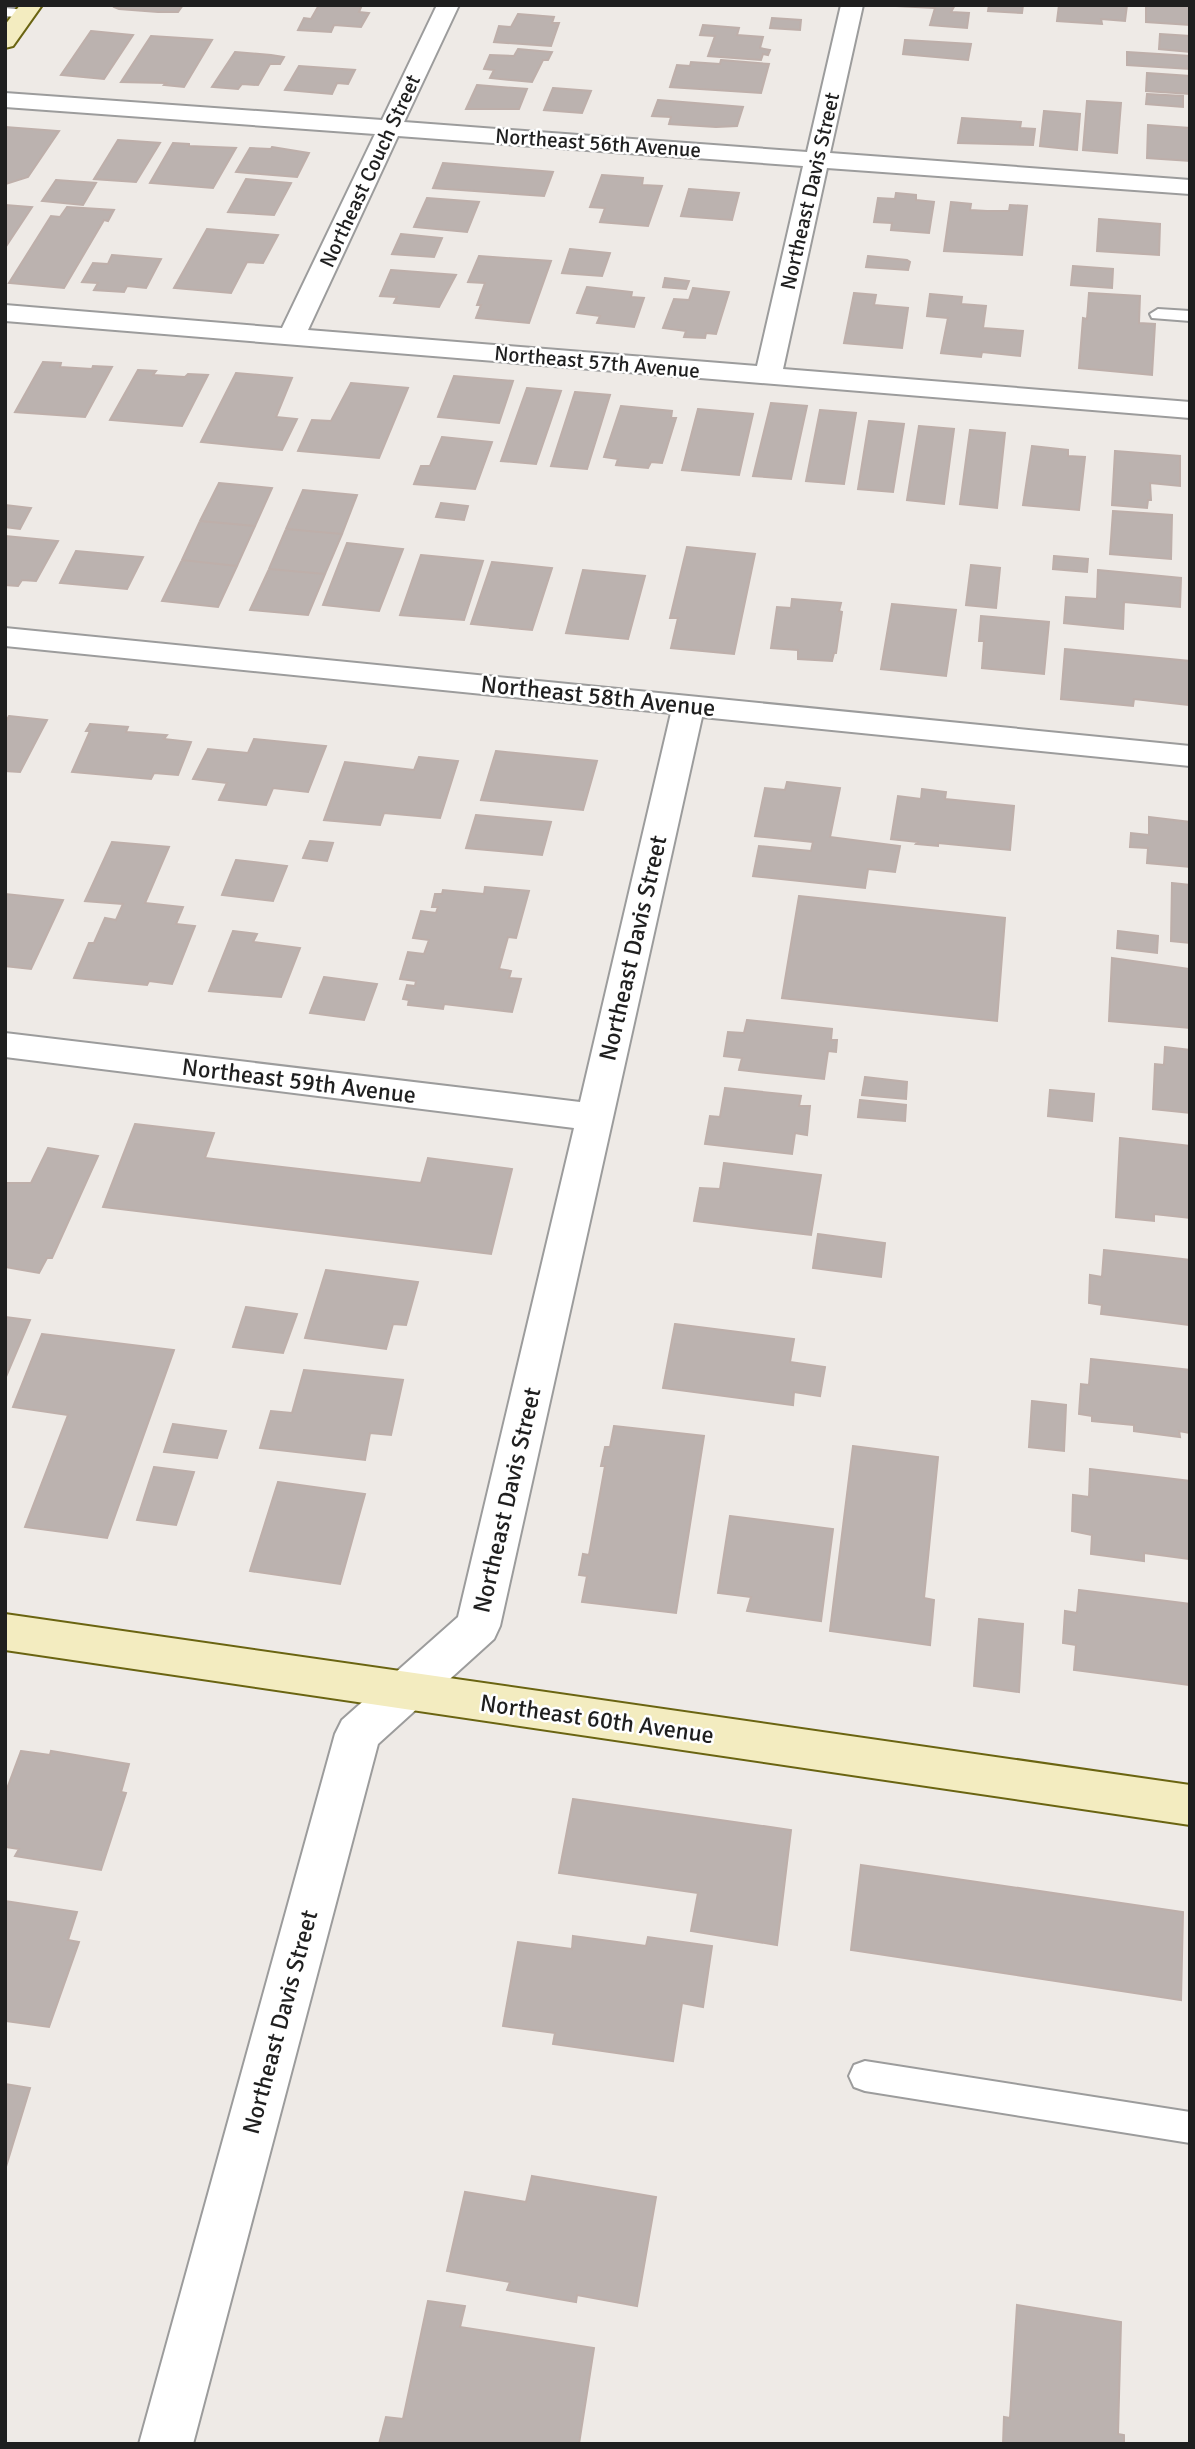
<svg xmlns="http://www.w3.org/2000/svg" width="1195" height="2449" viewBox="0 0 1195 2449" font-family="Signika,sans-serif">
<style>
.building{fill:#bbb2af;stroke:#beafaa;stroke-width:2}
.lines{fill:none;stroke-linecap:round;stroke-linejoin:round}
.lane-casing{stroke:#9c9c9c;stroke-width:4}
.street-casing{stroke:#9c9c9c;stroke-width:4}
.secondary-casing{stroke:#6a6411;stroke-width:4}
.lane{fill:#fff;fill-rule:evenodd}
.street{fill:#fff;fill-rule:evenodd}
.secondary{fill:#f3ecc0;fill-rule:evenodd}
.labels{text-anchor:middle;stroke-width:5;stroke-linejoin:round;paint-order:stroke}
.far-street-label{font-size:21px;fill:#1f1f1f;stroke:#fff}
.street-label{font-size:24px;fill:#1f1f1f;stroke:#fff}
</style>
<rect width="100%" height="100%" fill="#eeeae6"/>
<path class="building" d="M115 5H183L178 12H158L119 9 114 7Z
M319 5H362L359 12 369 13 361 27 334 25 331 32 298 30 304 18 311 19Z
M955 5 951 12 969 13 967 28 930 25 935 8 896 6Z
M989 5H1023L1022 13 988 11Z
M1059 5H1127L1125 21 1101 19 1102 24 1057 21Z
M1146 5H1190V25L1146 22Z
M518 14 554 17 552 23H559L551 46 494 42 499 26 511 27Z
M772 18 801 20 800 30 770 28Z
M703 25 739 28 737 35 763 37 760 48 770 50 768 55 763 54 761 60 708 56 715 36 700 35Z
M91 31 133 35 104 79 61 75Z
M1160 34 1190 36V52L1159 49Z
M151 36 212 40 184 87 164 85 166 83 121 82Z
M905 40 971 44 968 60 903 54Z
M518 49 552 52 548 60H543L532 82 490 78 494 70 484 69 490 55 514 56Z
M235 52 271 55 284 57 280 64H270L258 85 242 84 238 89 212 87Z
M1127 52 1190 56V69L1127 65Z
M721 60 769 64 761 93 670 87 677 65 690 66 691 62 720 64Z
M299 66 355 70 348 84 337 83 332 94 285 90Z
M1147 73 1190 76V94L1146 91Z
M477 85 527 89 519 109H466Z
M553 88 591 91 582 113 544 110Z
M1147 94 1183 96V107L1146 104Z
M658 100 743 107 737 126 716 127 669 124 671 117 652 116Z
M1087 101 1121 103 1117 153 1083 150Z
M1044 111 1080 114 1077 150 1040 146Z
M962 118 1021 122 1020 128 1035 129 1033 145 958 143Z
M1148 125 1190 128V161L1147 158Z
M5 127 59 131 28 177 6 184Z
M118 140 160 143 136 182 94 179Z
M173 143 189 144V146L236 148 213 188 150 183Z
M272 147 309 153 297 177 236 172 250 148 271 149Z
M443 163 553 172 544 196 433 188Z
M602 175 643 178 642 185 662 186 648 226 600 222 605 208 590 207Z
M246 179 291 183 274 215 228 212Z
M56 180 96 183 83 205 42 201Z
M689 189 739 193 732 220 681 216Z
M896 193 916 195V200L934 202 929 233 891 230 892 223 874 222 878 198 895 199Z
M427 198 479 202 467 232 414 227Z
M951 202 971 204 970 210 987 211H1009L1010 205 1027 206 1022 255 944 251Z
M5 205 32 207 5 248Z
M67 207 114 210 108 221 104 220 64 288 9 283 51 216 60 217Z
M1099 219 1160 224 1159 255 1097 251Z
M207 229 278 235 263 263 247 262 231 293 174 288Z
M401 234 442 238 434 257 392 254Z
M570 249 610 253 602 276 562 273Z
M112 255 161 259 146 288 127 286 124 292 94 290 98 283 82 282 93 263 108 264Z
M479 256 551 261 529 323 476 318 481 305H477L485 283 468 282Z
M868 256 907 260 910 262 908 270 866 267Z
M1073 266 1113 269 1112 288 1071 285Z
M391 270 456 275 439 307 394 303 397 297 380 296Z
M665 278 689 281 686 289 663 287Z
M587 287 632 292 631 297 644 298 634 327 597 323 600 316 577 313Z
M693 288 729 292 716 334 706 333 705 338 684 337 686 331 663 328 674 299 689 300Z
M854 293 876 295 874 305 908 308 902 348 844 343Z
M1089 293 1140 296 1139 323 1155 324 1152 375 1079 368 1083 318 1087 319Z
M930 294 962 297 961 304 986 306 983 328 1023 331 1020 356 982 352 981 357 941 353 948 318 927 316Z
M43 362 61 363 60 367 92 369 93 366 112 367 85 417 15 412Z
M138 370 156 371 153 375 185 377 188 374 208 375 182 426 110 420Z
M236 373 292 378 276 417 297 419 282 450 201 442Z
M454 376 513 381 499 423 438 417Z
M351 383 408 388 379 458 298 451 312 420 331 421Z
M527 388 561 391 536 464 501 461Z
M575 392 610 395 587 469 551 466Z
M771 403 807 406 791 479 753 476Z
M621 406 672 411 671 418H676L662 463 651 462 648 468 616 465 618 459 604 457Z
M698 409 753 414 739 475 682 470Z
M820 410 856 413 844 484 806 481Z
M869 421 904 424 893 492 858 489Z
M919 426 954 429 944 504 907 500Z
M970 430 1005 433 997 508 960 504Z
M442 437 492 442 475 489 414 484 421 466H430Z
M1032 446 1068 450V456L1085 457 1079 510 1023 505Z
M1115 451 1180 456V486L1150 483 1151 500H1148L1147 508 1112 505Z
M219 483 272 488 255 526 200 521Z
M303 490 357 495 342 534 286 529Z
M441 503 468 506 464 520 436 517Z
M5 505 31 508 20 529 5 527Z
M1113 511 1172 515 1171 559 1110 554Z
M200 521 255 526 237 566 182 560Z
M286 529 342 534 325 574 269 569Z
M5 536 58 541 36 581 22 580 18 586 5 585Z
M347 543 403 549 379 611 323 605Z
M687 547 755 554 734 654 671 648 678 618H670Z
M76 551 143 557 127 589 60 583Z
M421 555 483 561 464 620 400 615Z
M1054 556 1088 559 1087 572 1053 569Z
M182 560 237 566 218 607 162 601Z
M492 562 552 568 532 630 471 624Z
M971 565 1000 568 996 608 966 605Z
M269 569 325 574 308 615 250 610Z
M583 570 645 576 628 639 566 633Z
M1098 570 1181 578 1180 607 1124 602 1123 629 1064 623 1066 597 1097 599Z
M792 599 841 603 839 611 842 612 836 653H834L832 661 798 659V650L771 648 777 607 791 608Z
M892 604 956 610 946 676 881 669Z
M981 616 1049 622 1044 674 982 668 984 641H979Z
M1065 649 1190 661 1188 705 1134 699 1133 706 1061 699Z
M9 716 47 720 20 772 5 771V723Z
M90 724 128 727 126 732 167 735 164 739 191 742 178 775 154 773 151 779 72 772 90 731H86Z
M254 739 326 746 308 792 273 788 266 805 219 800 227 783 193 779 208 749 248 753Z
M496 751 597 761 583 810 481 800Z
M419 757 458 761 440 818 384 813 380 825 324 820 345 762 414 770Z
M787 782 840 788 830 837 900 846 895 872 868 869 865 888 753 876 759 846 811 851 813 842 755 836 765 788 785 790Z
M922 789 946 792 945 799 1014 806 1010 850 938 843V846L916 844 918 842 891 839 898 796 921 799Z
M476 815 551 822 542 855 466 848Z
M1149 817 1190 822V867L1147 863 1148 848 1130 847 1131 833 1149 835Z
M310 841 333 843 327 861 303 858Z
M112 842 169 847 145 903 183 907 176 924 195 926 172 984 149 981 147 985 74 978 89 943H94L105 918 116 920 123 904 85 901Z
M236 860 287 866 273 901 222 895Z
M1172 883 1190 885V943L1171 941Z
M485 887 529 891 516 938 508 937 499 969 511 971 509 978 521 979 512 1012 444 1004 443 1009 408 1005 409 1000 403 999 407 985 415 986 416 981 400 979 408 952 424 954 429 940 413 938 421 911 436 913 438 907H432L435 894H442L443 890 484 894Z
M5 894 63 900 31 969 5 966Z
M799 896 1005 918 997 1021 782 998Z
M233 931 257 934 253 942 300 948 281 997 209 991Z
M1118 931 1158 936 1157 953 1117 948Z
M1112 958 1190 969V1028L1109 1021Z
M324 977 377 984 364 1020 310 1013Z
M747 1020 832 1029 831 1040H837L836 1052 828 1051 824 1079 739 1070 742 1058 724 1056 728 1032 744 1033Z
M1165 1047 1190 1050V1113L1153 1109 1155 1064 1164 1065Z
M865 1077 907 1082 906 1099 862 1095Z
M725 1088 801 1096 799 1106H810L807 1135 795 1133 792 1154 705 1144 710 1116 720 1117Z
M1050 1090 1094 1094 1092 1121 1048 1116Z
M860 1100 906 1105 905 1121 858 1117Z
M135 1124 214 1133 205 1158 421 1183 428 1158 512 1169 491 1254 103 1207Z
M1120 1138 1190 1146V1218L1154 1214V1221L1116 1217Z
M48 1148 98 1156 52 1258H47L39 1273 5 1267V1183H31Z
M724 1163 821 1175 811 1235 694 1221 700 1188 720 1189Z
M818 1234 885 1243 881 1277 813 1268Z
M1104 1250 1190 1260V1325L1101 1314 1102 1305 1089 1303 1090 1275 1102 1277Z
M326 1270 418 1282 406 1325 393 1324 386 1349 305 1338Z
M246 1307 297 1314 283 1353 233 1347Z
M5 1317 30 1320 5 1379Z
M675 1324 794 1339 790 1362 825 1367 820 1396 794 1392 793 1405 663 1388Z
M42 1334 174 1350 107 1538 25 1527 68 1415 13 1407Z
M1091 1359 1190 1370V1433L1179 1431 1180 1437 1134 1431V1425L1092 1421V1416L1079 1414 1081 1384 1089 1385Z
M304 1370 403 1380 391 1435 370 1433 365 1460 260 1448 271 1411 292 1413Z
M1032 1401 1066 1405 1064 1451 1029 1447Z
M173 1424 226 1431 217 1458 164 1452Z
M614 1426 704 1436 676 1613 582 1602 587 1576 579 1575 583 1554 589 1555 605 1466H601L605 1447H610Z
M853 1446 938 1457 924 1598 934 1600 930 1645 830 1631Z
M154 1467 194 1472 176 1525 137 1520Z
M1090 1469 1190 1481V1559L1144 1553V1561L1091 1554 1092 1535 1072 1531 1073 1495 1089 1497Z
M278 1482 365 1494 340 1584 250 1571Z
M730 1516 833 1529 821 1621 747 1611 751 1597 718 1593Z
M1079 1590 1190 1604V1685L1074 1670 1076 1645 1063 1643 1065 1611 1077 1613Z
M979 1619 1023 1624 1019 1692 974 1686Z
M21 1751 50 1755 51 1751 129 1764 121 1792 126 1793 101 1870 15 1856 19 1849 5 1847V1794Z
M573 1799 791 1830 777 1945 691 1931 698 1893 559 1873Z
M861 1865 1183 1912 1181 2000 851 1950Z
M5 1901 77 1912 68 1940 79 1942 49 2027 5 2021Z
M573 1936 646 1946 648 1937 712 1946 703 2007 682 2003 673 2061 553 2044 555 2033 503 2026 518 1942 572 1949Z
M5 2084 30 2088 5 2170Z
M532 2176 656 2197 637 2306 577 2295 576 2302 507 2290 510 2282 447 2271 465 2192 526 2202Z
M428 2301 465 2306 460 2327 594 2348 579 2444H379L386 2417 403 2419Z
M1017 2305 1121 2322 1118 2434 1124 2435V2444H1003L1004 2417 1010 2418Z"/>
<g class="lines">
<g class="lane-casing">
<path id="lane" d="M5 8 25 10 32 14 25 18 5 16Z
M1158 309 1190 311V321L1152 318 1150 314Z
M865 2061 1190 2112V2143L865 2091 854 2087 849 2076 854 2065Z"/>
</g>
<g class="street-casing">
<path id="street" d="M437 5H459L404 122 807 152 841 5H863L830 153 1190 180V194L827 168 783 369 1190 402V418L5 321V305L282 328 375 134 5 107V93L382 120ZM398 136 803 166 757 366 308 330Z
M5 628 1190 746V766L702 717 500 1626 494 1639 378 1744 193 2444H139L335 1734 342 1720 458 1617 574 1128 5 1057V1033L580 1102 671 713 5 646Z"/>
</g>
<g class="secondary-casing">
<path id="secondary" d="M20 5H42L13 46 5 48V25Z
M5 1614 1190 1785V1825L5 1650Z"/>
</g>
<use href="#lane" class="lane"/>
<use href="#street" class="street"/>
<use href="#secondary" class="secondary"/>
</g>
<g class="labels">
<g class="far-street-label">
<text transform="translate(598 143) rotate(4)" y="7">Northeast 56th Avenue</text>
<text transform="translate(370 171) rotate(-65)" y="7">Northeast Couch Street</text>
<text transform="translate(810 191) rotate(-77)" y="7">Northeast Davis Street</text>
<text transform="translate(597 362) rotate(5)" y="7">Northeast 57th Avenue</text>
</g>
<g class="street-label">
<text transform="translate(598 696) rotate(6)" y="8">Northeast 58th Avenue</text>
<text transform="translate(633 948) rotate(-77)" y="8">Northeast Davis Street</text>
<text transform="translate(299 1081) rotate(7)" y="8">Northeast 59th Avenue</text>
<text transform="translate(507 1500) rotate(-77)" y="8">Northeast Davis Street</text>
<text transform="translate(597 1719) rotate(8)" y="8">Northeast 60th Avenue</text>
<text transform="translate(280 2022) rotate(-75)" y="8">Northeast Davis Street</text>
</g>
</g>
<rect width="1195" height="2449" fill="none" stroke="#1f1f1f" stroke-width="14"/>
</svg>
